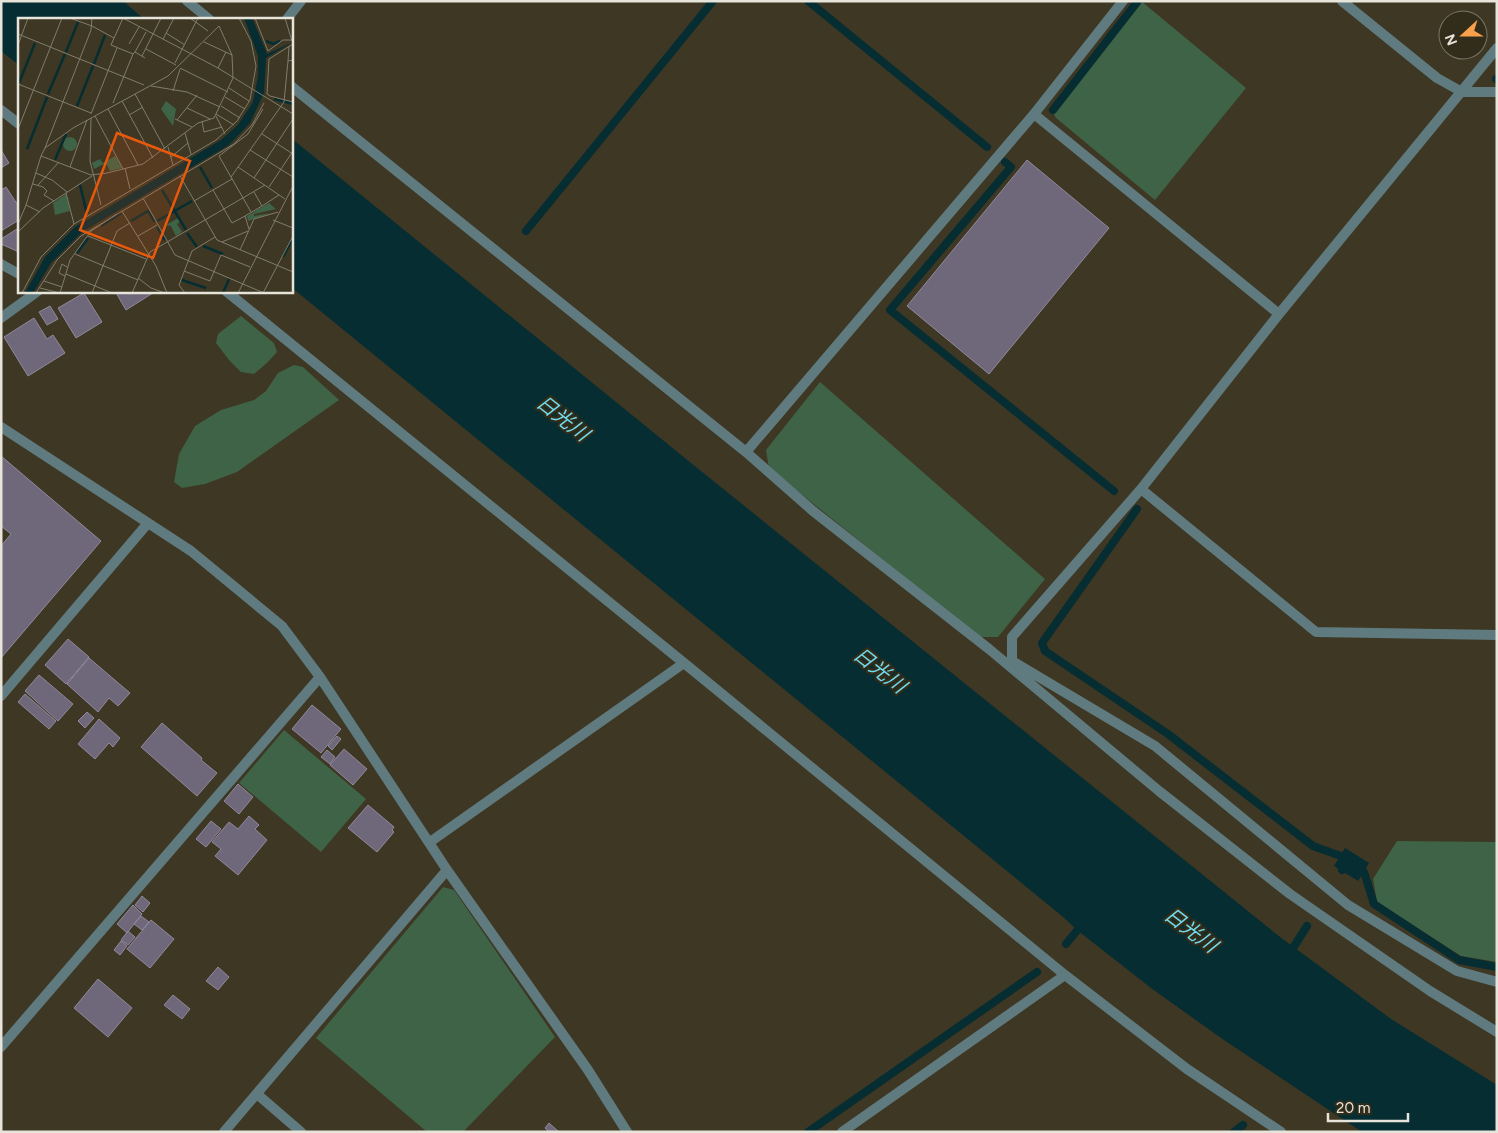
<svg xmlns="http://www.w3.org/2000/svg" width="1498" height="1133" viewBox="0 0 1498 1133" font-family="Figtree,'Noto Sans JP',sans-serif">
<style>
.green{fill:#3f6346}
.water{fill:#052d32}
.lines{fill:none;stroke-linecap:round;stroke-linejoin:round}
.stream{stroke:#052d32;stroke-width:8}
.building{fill:#6f677a;stroke:#91899d}
.lane{stroke:#607b7f;stroke-width:10}
.street{stroke:#607b7f;stroke-width:10}
.labels{text-anchor:middle;stroke-width:4.5;stroke-linejoin:round;paint-order:stroke}
.water-label{font-size:20px;font-style:italic;fill:#6fdbeb;stroke:#322c1b}
.inset-river{fill:none;stroke:#052d32;stroke-width:2.5}
.inset-road{fill:none;stroke:#817c6c;stroke-width:1}
.view{fill:#e8590c;fill-opacity:0.15;stroke:#e8590c;stroke-width:2.5}
.inset-edge{fill:none;stroke:#e7e4d9;stroke-width:2.5}
</style>
<rect width="100%" height="100%" fill="#3d3724"/>
<path class="green" d="M1141 1 1246 88 1155 200 1056 118 1053 112Z
M241 316 274 343 277 352 267 363 254 374 241 372 229 360 216 343 218 334Z
M294 365 303 367 339 400 237 472 205 484 182 488 174 482 179 454 195 426 221 410 254 400 266 391 278 373Z
M820 382 1045 579 998 637H979L769 468 766 450Z
M284 730 366 799 321 852 239 783Z
M1397 841 1497 842V962L1461 956 1377 902 1373 879Z
M443 887 454 890 555 1037 464 1131V1132H427L316 1038Z"/>
<path class="water" d="M1 1H123L144 19H19V65L1 51Z
M291 138 691 463 1280 937 1391 1019 1497 1085V1132H1362L1221 1038 1151 988 1077 930 1062 916 291 287Z
M1345 848 1369 863 1358 881 1334 866Z"/>
<g class="lines">
<path class="stream" d="M808 1 987 147
M1496 79H1497
M1053 110 1138 1
M1005 162 1011 167 890 310 1114 491
M526 231 713 1
M1137 509 1042 643 1045 651 1168 734 1313 846 1349 859 1342 870
M1356 865 1364 872 1374 904 1459 960 1497 967
M1066 944 1084 922
M1288 956 1307 926
M808 1132 1037 972
M1234 1132 1243 1125"/>
</g>
<path class="building" d="M1 150 9 163 1 168Z
M1027 160 1109 228 989 374 907 306Z
M6 187 19 207V220L1 231V190Z
M17 229 19 232V252L1 244V239Z
M115 291H156L126 310Z
M84 293 102 322 76 338 58 308Z
M50 306 58 319 47 325 39 312Z
M34 318 47 339 53 335 65 353 28 376 4 337Z
M1 456 101 541 1 658V546L11 534 1 526Z
M68 639 89 657 66 684 45 665Z
M89 658 130 693 118 706 109 698 98 712 67 684Z
M39 675 73 704 58 721 25 691Z
M25 694 56 721 49 729 18 702Z
M312 705 341 729 321 753 292 729Z
M87 712 94 718 85 728 78 721Z
M99 719 120 738 113 747 109 743 95 759 78 744Z
M162 723 202 758 201 760 217 773 197 796 141 747Z
M337 736 341 739 332 750 328 746Z
M344 749 367 769 353 785 330 765Z
M327 750 335 757 330 764 321 757Z
M238 784 253 797 239 814 224 801Z
M368 805 394 827 392 830 394 832 377 852 348 828Z
M249 816 259 825 255 829 267 840 238 875 215 856 221 849 212 842 229 822 238 829Z
M211 821 221 829 206 847 196 839Z
M142 896 150 903 143 912 135 905Z
M133 905 142 914 127 933 117 924Z
M141 916 149 922 142 930 134 924Z
M151 920 174 939 150 968 127 949Z
M128 931 135 937 128 945 121 940Z
M121 941 127 946 120 955 114 950Z
M218 967 229 977 218 990 206 981Z
M98 979 132 1008 108 1037 74 1008Z
M173 995 190 1009 182 1019 164 1005Z
M549 1123 559 1132H549L545 1128Z"/>
<g class="lines">
<path class="lane" d="M257 1094 301 1132"/>
<path class="street" d="M187 1 209 19
M1342 1 1437 78 1462 92H1497
M287 19 301 1
M1497 48 1279 314 1141 489 1012 637V661L1155 746 1348 905 1457 971 1497 982
M291 86 746 452 813 511 989 649 1159 791 1290 894 1430 991 1497 1032
M1 110 19 124
M1034 114 1279 314
M1 264 19 274
M226 291 684 663 1065 975 1187 1069 1281 1132
M1 318 38 291
M1 427 191 551 282 626 320 677 447 870 588 1070 627 1132
M746 452 1034 114 1123 1
M1141 489 1316 632 1497 635
M1 696 148 523
M430 842 684 663
M1 1047 320 677
M224 1132 447 870
M842 1132 1065 975"/>
</g>
<g class="labels">
<g class="water-label">
<text transform="translate(563 418) rotate(38)" y="7">日光川</text>
<text transform="translate(880 670) rotate(38)" y="7">日光川</text>
<text transform="translate(1191 930) rotate(37)" y="7">日光川</text>
</g>
</g>
<g transform="translate(18 18)">
<rect width="275" height="275" fill="#3d3724"/>
<path d="M148 83 158 91 155 108 143 91ZM45 126a7 7 0 1 1 14 0a7 7 0 1 1-14 0ZM97 138 104 150 92 153 88 145 76 151 74 145 82 141 85 145ZM48 176 52 193 37 197 35 185ZM251 185 258 191 236 196V198L253 195 230 203 229 198ZM160 200 162 204 159 206 164 214 158 218 153 208 148 207Z" fill="#3f6346"/>
<path d="M226 0 235 2 249 36 275 24 248 40 246 75 232 105 211 127 64 214 33 245 15 275H7L27 239 57 209 203 122 220 107 235 84 240 58V38Z" fill="#052d32"/>
<path class="inset-river" d="M248 23 255 26 262 23M48 34 60 4M76 46 87 17M1 65 17 25M30 76 47 36M256 81 275 86M59 88 75 48M9 131 29 79M37 142 48 116M182 149 194 170M62 167 69 196M144 172 168 212M113 203 130 193 137 204M139 203 174 183M83 208 103 195M139 209 147 222M169 215 179 229M185 228 205 236M59 235 70 220M265 239 274 222M164 262 188 270M205 275 211 261"/>
<path class="inset-road" d="M52 0 74 8M105 0 93 27 115 36M105 0 200 50 275 96M172 0 190 13M237 0 250 33 265 22H274M267 0 274 23M74 8 96 20M148 15 167 27M0 16 126 67M145 21 156 0M186 24 214 37M111 26 121 9M0 27 10 0M271 28 270 43 275 42M128 31 158 47M117 34 128 14M124 38 143 0M157 45 180 0M162 50 210 74M200 50 208 34M0 66 73 95M133 68 169 74 202 89M211 70 231 83M155 73 162 51M117 76 147 131M252 78 249 76 251 41 275 26M252 78 275 84M207 79 227 91M104 83 135 140M95 85 115 36 117 34 127 40M203 88 222 100M169 90 192 101M90 91 120 147M73 96 99 30M198 96 216 107M111 97 125 89M77 98 105 151M198 98 207 116M73 100 72 143 83 187M157 101 174 109M159 102 179 77M184 103 186 114 204 109M0 111 44 0M167 115 173 136M244 116 275 136M150 129 155 147M27 130 73 12 74 0M232 132 275 159M153 139 170 125M52 149 69 102M220 149 267 181M107 150 112 171M18 155 34 162 49 174M162 158 199 222 275 254M213 159 266 84 270 43M236 160 275 101M15 166 25 169 29 173 26 177 36 183M20 167 41 144M251 169 275 133M195 172 214 205 227 198 231 211M48 175 56 206M125 180 157 237 246 275M176 183 214 161M8 187 22 194M244 188 261 177M104 193 138 248 149 275M233 194 201 138 230 116 245 91M227 198 244 188 236 174M255 202 275 210M0 206 8 187 23 138 27 130 55 110 150 58 201 8 214 37 215 60 196 100 180 105 125 146 89 155 73 157 23 138M0 214 25 190 74 158M70 218 128 241M120 218 139 207M204 224 230 213M222 232 236 201 260 194M57 236 120 262M166 253 192 263 203 237 232 249M48 256 94 275M47 258 41 255 44 246 49 249M120 260 133 270 147 275M26 263 44 269M22 270 42 275M4 275 23 239 56 206 198 122 219 103 232 82 238 48 233 23 221 0M18 275 39 242 63 218 216 126 234 107 246 85M42 275 52 242 73 213 99 196M74 275 99 213 112 205M114 275 132 234 247 167M167 275 161 267 174 233 197 219M220 275 275 168M245 275 275 218"/>
<path class="view" d="M99 115 172 143 135 240 62 212Z"/>
<rect width="275" height="275" class="inset-edge"/>
</g>
<rect width="1498" height="1133" fill="none" stroke="#e7e4d9" stroke-width="5"/>
<g transform="translate(1463 35) rotate(249)"><circle r="24" fill="#322c1b" stroke="#7a7667"/>
<path d="M0-4L9 19L0 12L-9 19Z" fill="#f8a14a"/>
<text y="-8" font-size="14" font-weight="bold" text-anchor="middle" fill="#e7e4d9">N</text>
</g>
<path d="M1328 1113v8h80v-8" fill="none" stroke="#e7e4d9" stroke-width="2.5"/>
<text x="1336" y="1113" font-size="15" fill="#e7e4d9" stroke="#322c1b" stroke-width="4" paint-order="stroke">20 m</text>
</svg>
